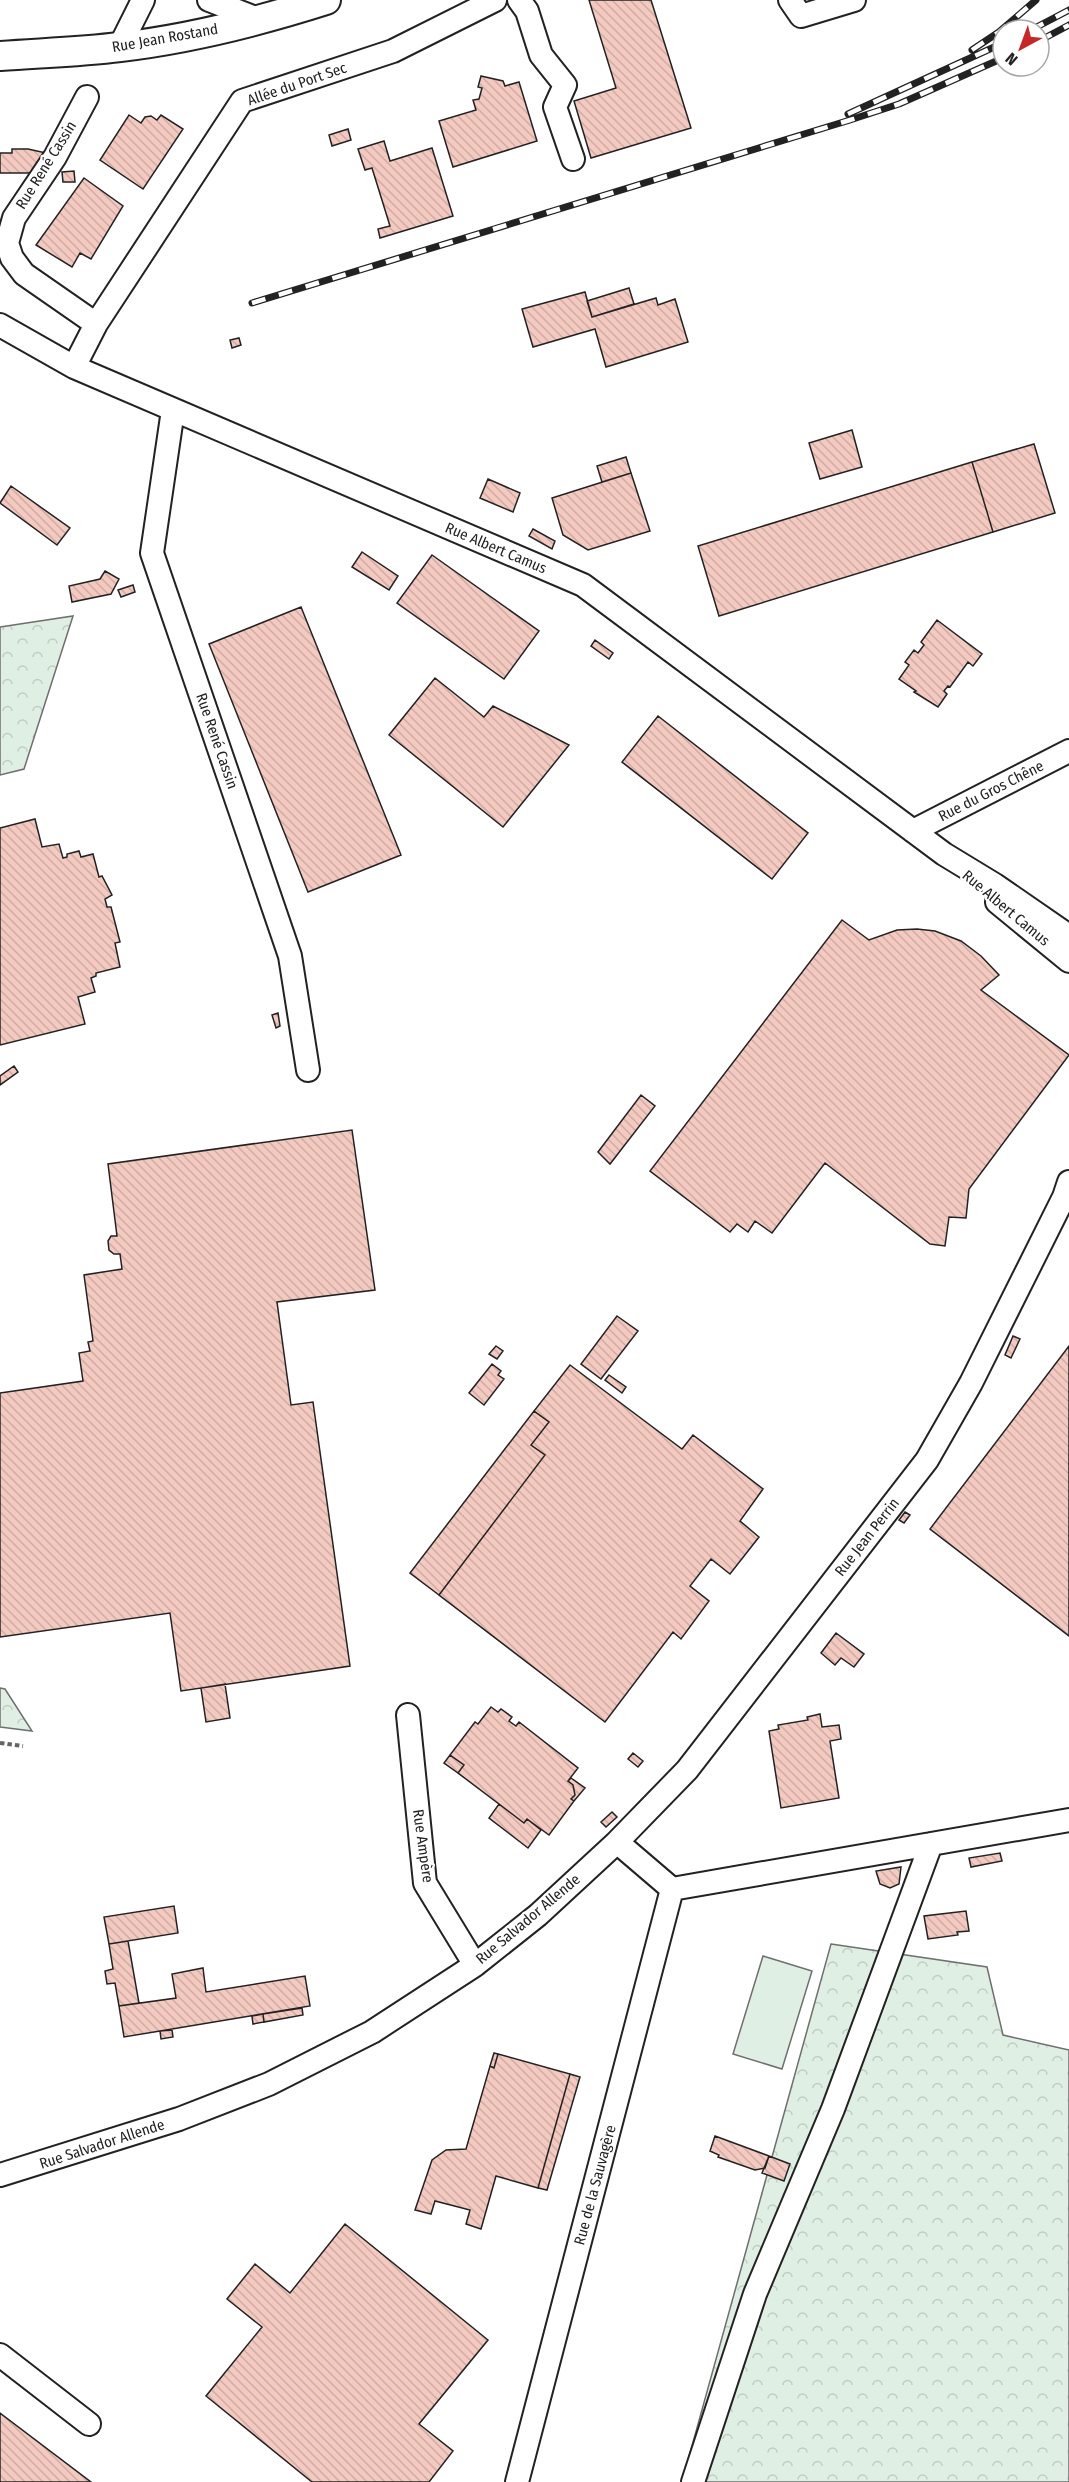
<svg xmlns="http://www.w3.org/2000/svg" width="1069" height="2482" viewBox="0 0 1069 2482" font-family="'Fira Sans Condensed',sans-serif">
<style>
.forest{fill:url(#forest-crowns);stroke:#6f6f6f;stroke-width:1.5}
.pitch{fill:#e0efe3;stroke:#6f6f6f;stroke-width:1.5}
.building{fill:url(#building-back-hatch);stroke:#222;stroke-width:1.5}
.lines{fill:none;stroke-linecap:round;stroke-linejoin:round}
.minor-casing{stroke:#222;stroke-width:26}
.major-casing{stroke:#222;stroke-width:32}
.path{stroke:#646464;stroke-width:4;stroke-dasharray:4.5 3;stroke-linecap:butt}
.minor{stroke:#fff;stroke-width:22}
.major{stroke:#fff;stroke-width:28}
.rail-casing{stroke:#222;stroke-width:7}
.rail{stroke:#fff;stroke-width:4.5;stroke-dasharray:14;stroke-linecap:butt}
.labels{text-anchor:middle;stroke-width:4.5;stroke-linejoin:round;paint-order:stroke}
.street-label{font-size:15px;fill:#222;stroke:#fff}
</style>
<defs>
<pattern id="forest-crowns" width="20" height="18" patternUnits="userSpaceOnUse" patternTransform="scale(1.5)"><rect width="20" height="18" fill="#e0efe3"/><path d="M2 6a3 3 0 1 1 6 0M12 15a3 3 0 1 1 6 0" fill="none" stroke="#c0cdc2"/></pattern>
<pattern id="building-back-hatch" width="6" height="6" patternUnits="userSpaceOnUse" patternTransform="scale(1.5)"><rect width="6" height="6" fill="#f3c9c0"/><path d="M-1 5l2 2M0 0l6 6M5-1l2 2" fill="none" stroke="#d0aca5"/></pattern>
</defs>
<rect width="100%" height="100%" fill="#fff"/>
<path class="forest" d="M73 616 24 769 0 775V627Z
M0 1688 5 1689 32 1731 0 1727Z
M831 1944 987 1967 1003 2035 1069 2050V2482H682Z"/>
<path class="pitch" d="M763 1956 812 1971 782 2069 733 2054Z"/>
<path class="building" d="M589 0H651L691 128 591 158 574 101 616 88Z
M481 76 503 81 505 86 519 82 537 141 453 167 439 121 476 110 473 100 479 99 482 88 478 87Z
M129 115 141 123 145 117 151 116 157 120 161 115 183 129 143 189 100 160Z
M348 129 351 140 332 146 329 135Z
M384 141 390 161 432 148 453 216 380 238 378 229 390 226 372 168 365 170 358 149Z
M12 149H28L46 153 34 173H0V153H12Z
M74 171 75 182H63L62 172Z
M84 178 123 206 91 259 80 253 72 267 36 245Z
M629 288 634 304 592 317 587 301Z
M585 292 592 317 656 298 658 305 675 299 688 342 606 367 595 329 533 347 522 309Z
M239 338 241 345 232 348 230 340Z
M852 430 862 467 820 479 809 443Z
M1034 444 1055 513 993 532 972 462Z
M626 457 631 473 602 482 597 466Z
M972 462 993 532 719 616 698 546Z
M631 473 650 531 588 550 563 535 552 498Z
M488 479 520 493 513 512 480 498Z
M11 486 70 528 57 545 0 503Z
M533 529 555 541 552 549 529 536Z
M362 552 398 576 389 590 352 567Z
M432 555 539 631 504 679 397 603Z
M105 571 119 579 111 594 72 602 69 586 100 579Z
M133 585 135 592 121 597 118 590Z
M301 607 401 855 308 892 209 644Z
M937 620 982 654 973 666 968 662 950 687 948 686 944 691 947 694 938 707 914 692 916 691 899 679 909 665 905 662 914 650 918 653 924 645 921 642Z
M595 640 613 653 609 659 591 646Z
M435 678 484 717 493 706 569 745 503 827 389 735Z
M658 716 808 833 772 879 622 762Z
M35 819 42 847 59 844 63 858 67 857V854L79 851 81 857 93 854 99 877 102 876 112 895 105 899 107 907H111L120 942 115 943 120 967 96 973V976L91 978 95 992 78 997 85 1024 0 1045V828Z
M842 920 869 940 897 930 917 929 935 931 961 941 981 956 999 975 981 990 1069 1055 969 1189 966 1218 949 1217 945 1246 930 1244 825 1163 772 1233 755 1221 748 1232 737 1224 730 1232 650 1171Z
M278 1013 280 1026 276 1028 272 1015Z
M14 1066 18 1072 0 1085V1076Z
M641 1095 655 1106 610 1164 598 1152Z
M352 1130 375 1290 277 1302 291 1405 313 1402 350 1666 181 1691 170 1613 0 1637V1393L83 1381 79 1353 90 1351 88 1342 93 1341 84 1275 122 1269 120 1254H114L109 1250 108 1241 111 1236H117L108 1164Z
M617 1316 638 1331 601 1379 581 1364Z
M1013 1336 1020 1339 1011 1358 1005 1355Z
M496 1346 503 1351 497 1359 489 1354Z
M1069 1346V1636L930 1529Z
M492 1364 501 1371 498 1375 504 1379 484 1405 469 1393Z
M570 1365 682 1449 693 1435 763 1489 740 1521 759 1537 730 1574 711 1559 690 1586 709 1601 681 1639 673 1632 605 1722 439 1595 545 1455 531 1445 549 1422 534 1411Z
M609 1375 626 1387 622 1393 605 1380Z
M534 1411 549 1422 531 1445 545 1455 439 1595 410 1573Z
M905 1512 910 1515 904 1523 899 1520Z
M836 1633 864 1654 854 1667 841 1658 835 1665 821 1653Z
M225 1684 230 1718 206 1722 201 1688Z
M491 1707 498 1712 501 1709 512 1717 509 1721 516 1726 519 1722 578 1768 568 1781 573 1785 575 1795 571 1799 574 1801 549 1835 527 1819 524 1823 458 1773 464 1765 450 1755 475 1722 478 1724Z
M820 1714 822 1727 839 1725 841 1739 830 1741 839 1798 781 1808 769 1731 779 1729 778 1725 808 1720 807 1717Z
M633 1753 643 1761 638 1767 628 1759Z
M450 1755 464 1765 458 1773 444 1763Z
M571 1778 585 1788 574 1801 571 1799 575 1795 573 1785 568 1781Z
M499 1804 524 1823 527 1819 541 1830 528 1848 489 1818Z
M612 1812 617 1817 606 1827 601 1822Z
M1000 1853 1002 1861 971 1867 969 1858Z
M901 1867 899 1884 890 1888 880 1884 876 1871Z
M174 1906 178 1933 109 1944 104 1917Z
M966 1911 969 1931 957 1932 958 1935 928 1939 924 1916Z
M128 1941 139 2003 119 2006 115 1983 107 1984 105 1971 113 1969 109 1944Z
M203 1968 206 1992 305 1976 310 2006 124 2037 119 2006 176 1998 172 1974Z
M302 2008 303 2015 264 2022 263 2014Z
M263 2014 264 2022 253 2024 252 2016Z
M172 2030 173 2037 161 2039 160 2031Z
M494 2053 498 2054 494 2068 490 2066Z
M498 2054 570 2074 538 2188 496 2176 481 2229 466 2224 470 2210 435 2201 431 2214 415 2210 432 2160 446 2150 466 2149 490 2066 494 2068Z
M570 2074 580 2077 547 2190 538 2188Z
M715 2136 769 2156 765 2168 755 2170 718 2157 719 2155 710 2151Z
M769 2156 790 2164 784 2181 762 2173Z
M345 2224 488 2340 419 2424 453 2451 429 2482H312L206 2396 262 2327 227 2299 255 2264 290 2293Z
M0 2413 91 2482H0Z"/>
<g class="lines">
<g class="minor-casing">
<path id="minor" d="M209 0 258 19
M519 0 527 11 541 55 565 85 555 107 573 159
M790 0 801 16 854 0
M119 48 143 0
M96 324 242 101 393 51 495 0
M0 325 74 367 583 585 944 854 995 885 1069 936
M74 367 96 324 24 274 12 258 7 243 14 218 55 157 87 97
M173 410 152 553 290 956 308 1070
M913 831 1069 751
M997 902 1069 961
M408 1715 425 1883 475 1965
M617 1842 672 1889 1069 1820
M0 2175 179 2119 269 2084 372 2032 475 1965 538 1915 617 1842 687 1770 927 1460 971 1383 1064 1197 1069 1182
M0 2355 89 2424
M517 2482 672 1889
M693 2482 755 2294 833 2109 931 1844"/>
</g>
<g class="major-casing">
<path id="major" d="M0 56C40 53 80 52 120 47 189 39 260 21 326 0"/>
</g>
<path class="path" d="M0 1743 23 1746"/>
<use href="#minor" class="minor"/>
<use href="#major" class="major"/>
<g class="rail-casing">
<path id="rail" d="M1031 30 1069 10
M1039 41 1069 25
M972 50 999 32 1036 0
M848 114 1003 43
M252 303 850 120 899 104 1003 58"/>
</g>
<use href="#rail" class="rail"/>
</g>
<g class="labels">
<g class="street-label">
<text transform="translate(165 38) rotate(-10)" y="5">Rue Jean Rostand</text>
<text transform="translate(297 84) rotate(-19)" y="5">Allée du Port Sec</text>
<text transform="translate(46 165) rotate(-58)" y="5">Rue René Cassin</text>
<text transform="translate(496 548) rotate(23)" y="5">Rue Albert Camus</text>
<text transform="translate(217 741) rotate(71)" y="5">Rue René Cassin</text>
<text transform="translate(991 791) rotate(-27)" y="5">Rue du Gros Chêne</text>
<text transform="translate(1006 908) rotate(40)" y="5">Rue Albert Camus</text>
<text transform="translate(867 1537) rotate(-52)" y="5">Rue Jean Perrin</text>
<text transform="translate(423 1846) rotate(82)" y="5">Rue Ampère</text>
<text transform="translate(528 1919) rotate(-40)" y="5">Rue Salvador Allende</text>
<text transform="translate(102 2144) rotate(-18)" y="5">Rue Salvador Allende</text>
<text transform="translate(595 2185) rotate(-75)" y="5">Rue de la Sauvagère</text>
</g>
</g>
<g transform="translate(1021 48) rotate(221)"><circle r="28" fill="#ffffff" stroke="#a7a7a7" stroke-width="1.5"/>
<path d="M0-4.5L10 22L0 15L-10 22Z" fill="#c62828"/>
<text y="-9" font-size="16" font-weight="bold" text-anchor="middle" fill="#222222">N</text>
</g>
</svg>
